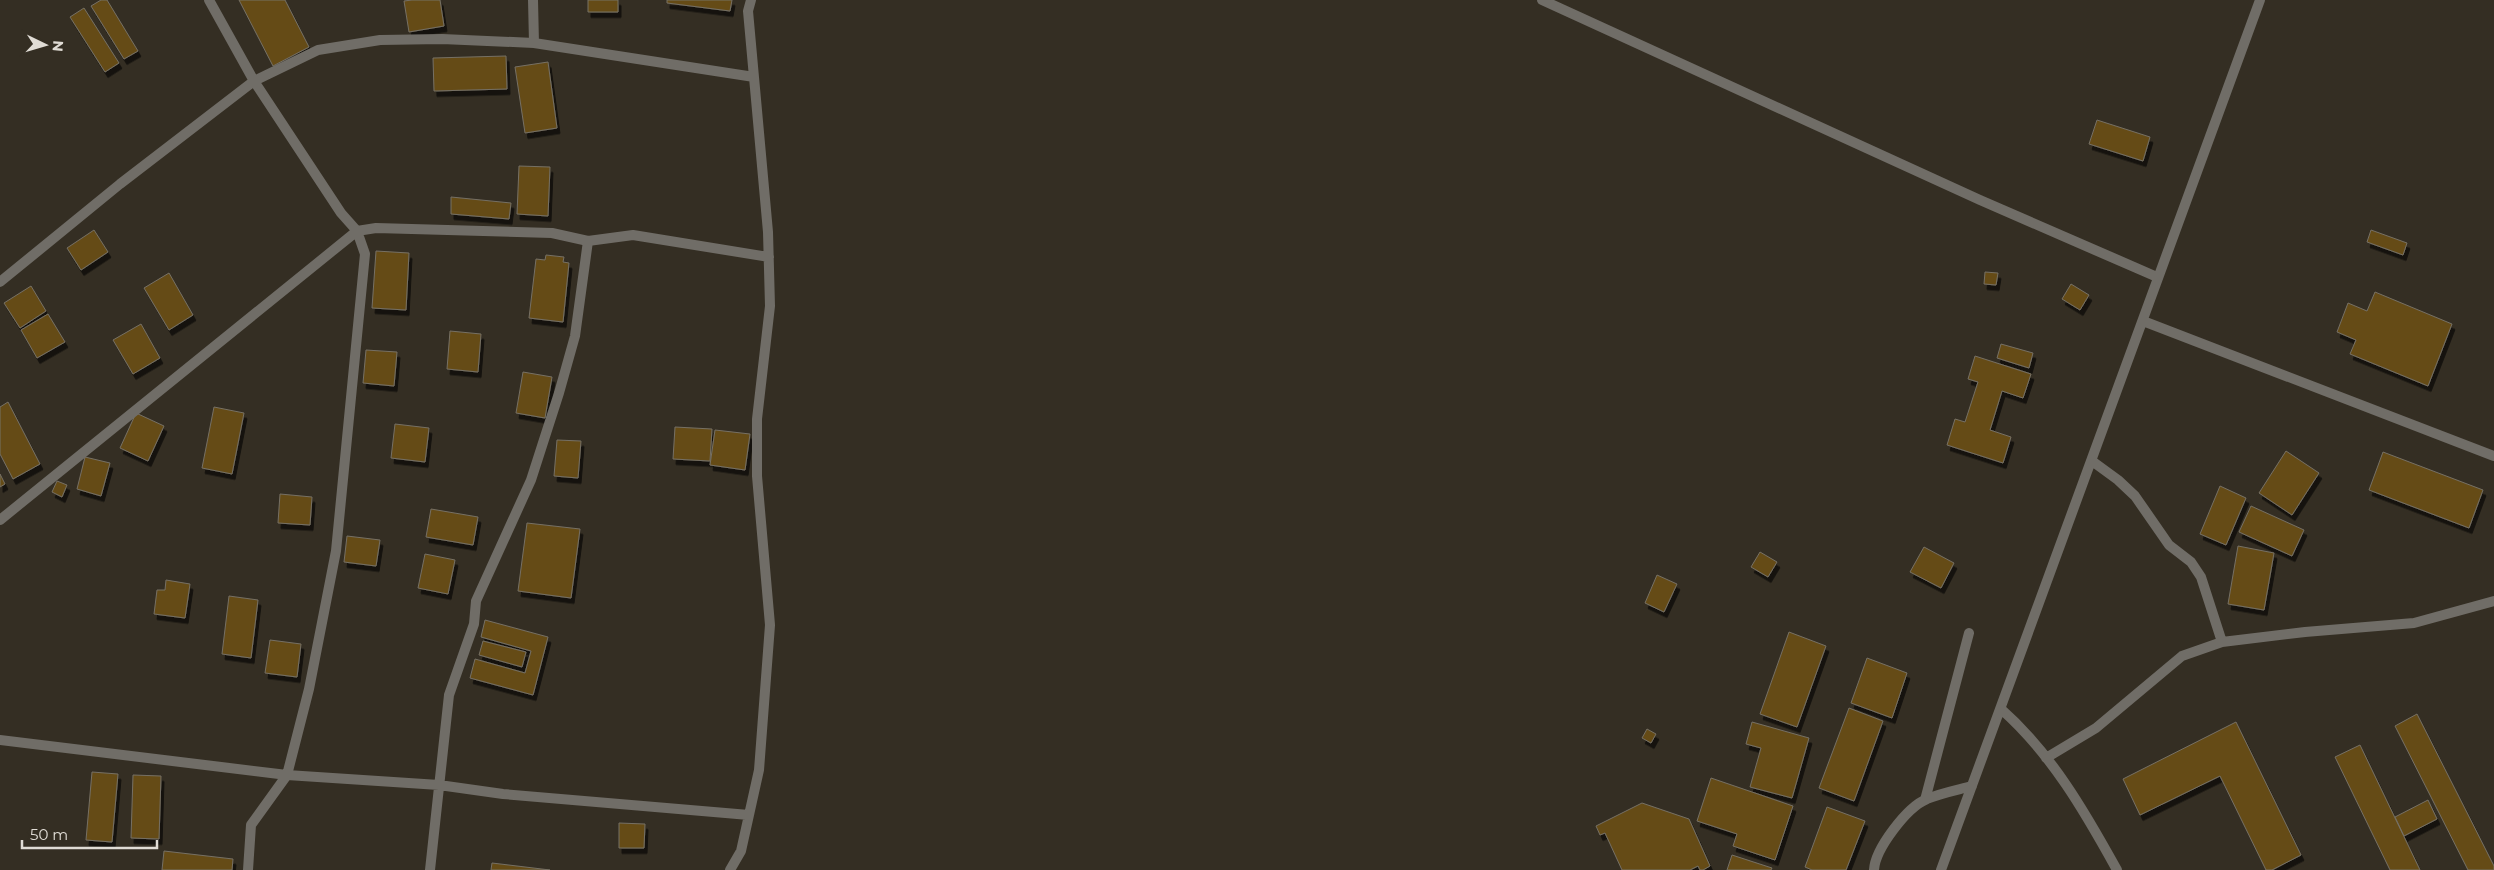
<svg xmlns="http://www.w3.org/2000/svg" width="2494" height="870" viewBox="0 0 2494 870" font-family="Montserrat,sans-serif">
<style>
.building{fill:#654c19;stroke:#767064;filter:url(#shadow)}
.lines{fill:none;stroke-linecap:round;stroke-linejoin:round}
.service{stroke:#706d67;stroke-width:10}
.minor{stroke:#706d67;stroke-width:10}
</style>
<defs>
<filter id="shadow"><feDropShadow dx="3" dy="5.5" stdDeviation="0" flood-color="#0009"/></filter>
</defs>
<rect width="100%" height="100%" fill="#342e23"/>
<path class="building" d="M101 0H107L138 51 124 59 91 6Z
M239 0H285L309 47 273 66Z
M412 0H440L444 26 409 32 404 1Z
M588 0H618V12H588Z
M667 0H732L730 11 667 3Z
M84 8 119 63 105 72 70 17Z
M506 56 507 89 434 91 433 58Z
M548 62 557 128 525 133 515 67Z
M2097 120 2150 137 2143 161 2089 144Z
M519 166 550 167 548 216 517 214Z
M451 197 511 203 509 219 451 214Z
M94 230 108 252 81 270 67 248Z
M2371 230 2407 243 2403 255 2367 242Z
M376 251 409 253 406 310 372 308Z
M546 255 564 257 563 262 569 263 563 322 529 318 536 259 545 260Z
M1985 272 1998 273 1996 285 1984 284Z
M169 273 193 315 169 330 144 288Z
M2071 284 2089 295 2080 310 2062 299Z
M31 286 46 311 20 328 4 303Z
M2375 292 2452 324 2428 386 2350 354 2356 340 2337 332 2348 303 2367 311Z
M48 314 65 342 37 358 21 330Z
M141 324 160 358 133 374 113 340Z
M450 331 481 334 478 372 447 369Z
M2001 344 2033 353 2029 368 1997 358Z
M366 350 397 352 394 386 363 383Z
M1975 356 2031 374 2023 398 2002 391 1990 430 2011 437 2003 463 1947 445 1955 419 1965 422 1978 382 1968 379Z
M523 372 552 377 545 418 516 413Z
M8 402 40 464 13 479 0 454V407Z
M214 407 244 413 232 474 202 468Z
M136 413 164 426 148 461 120 448Z
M395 424 429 428 425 462 391 458Z
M675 427 712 429 710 461 673 459Z
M715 430 750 434 745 470 710 465Z
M557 440 581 441 578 478 554 476Z
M2286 451 2319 473 2292 515 2259 493Z
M2383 452 2483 490 2469 528 2369 490Z
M85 457 110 463 101 496 77 489Z
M0 474 5 484 0 487Z
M57 481 67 485 62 497 52 492Z
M2220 486 2246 498 2226 545 2200 534Z
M280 494 312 497 310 525 278 523Z
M2251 506 2304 530 2292 556 2239 532Z
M431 509 478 517 473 545 426 537Z
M527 523 580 529 571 598 518 591Z
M347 536 380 540 376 566 344 562Z
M2238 546 2274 553 2264 610 2228 604Z
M1924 547 1954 563 1941 588 1910 572Z
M1760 552 1777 562 1768 577 1751 567Z
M425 554 455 560 448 594 418 588Z
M1657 575 1677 584 1664 612 1645 603Z
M166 580 190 584 185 618 154 614 157 590H165Z
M229 596 258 600 251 658 222 654Z
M485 620 548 637 533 695 470 678 475 659 525 673 531 651 481 637Z
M1789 632 1826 646 1797 727 1760 714Z
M270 640 301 644 297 677 265 673Z
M483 641 526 652 522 667 479 655Z
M1867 658 1907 673 1892 718 1851 703Z
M1849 708 1883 721 1854 801 1819 788Z
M2417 714 2494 866V870H2468L2395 726Z
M1752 722 1809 738 1792 798 1750 787 1761 748 1746 744Z
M2236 722 2301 855 2272 870H2266L2220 776 2140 815 2123 779Z
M1647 729 1656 734 1651 743 1642 738Z
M2360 745 2420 870H2390L2335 757Z
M92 772 118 774 112 842 86 840Z
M133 775 161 776 159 839 131 838Z
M1711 778 1793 806 1775 860 1733 846 1737 834 1697 821Z
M2428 800 2437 819 2404 836 2395 817Z
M1642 803 1689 819 1710 866 1703 870H1700L1698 866 1690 870H1622L1605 833 1600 835 1596 826Z
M1827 807 1865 821 1846 870H1812L1805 867Z
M619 823 645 824 644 848H619Z
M164 851 233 859 232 870H162Z
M1732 855 1772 868 1771 870H1727Z
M492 863 550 870H491Z"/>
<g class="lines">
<path class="service" d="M1542 0 1980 200 2157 277
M2143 321 2494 456
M2092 461 2118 480 2135 496 2169 545 2191 562 2201 577 2222 642
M2001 709C2051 753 2085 812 2117 870
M2046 758 2096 728 2182 656 2222 642 2305 632 2414 623 2494 601
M1925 800 1969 633
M1874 870C1875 849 1907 807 1927 799 1941 793 1957 790 1972 786
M1941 870 2260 0"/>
<path class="minor" d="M209 0 254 81 341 213 357 231 365 254 336 551 309 689 287 775 251 825 248 870
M533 0 534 43
M0 282 120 184 254 81 318 50 380 40 442 39 534 43 754 77
M0 520 357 231 376 228 552 233 588 241 633 235 769 257
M0 740 287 775 439 785 503 794 749 815
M430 870 449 695 474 624 476 601 531 480 559 393 575 336 588 241
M730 870 741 851 759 770 770 625 757 476V419L770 306 768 232 748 11 751 0"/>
</g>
<g transform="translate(45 45) rotate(95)" stroke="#342e23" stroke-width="4" paint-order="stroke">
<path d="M0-4L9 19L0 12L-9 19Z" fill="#e0dcd5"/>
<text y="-8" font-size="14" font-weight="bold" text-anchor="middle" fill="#e0dcd5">N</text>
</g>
<path d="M22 840v8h135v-8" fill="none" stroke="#e0dcd5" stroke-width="2.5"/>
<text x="30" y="840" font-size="15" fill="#e0dcd5" stroke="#342e23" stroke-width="4" paint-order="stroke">50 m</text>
</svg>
